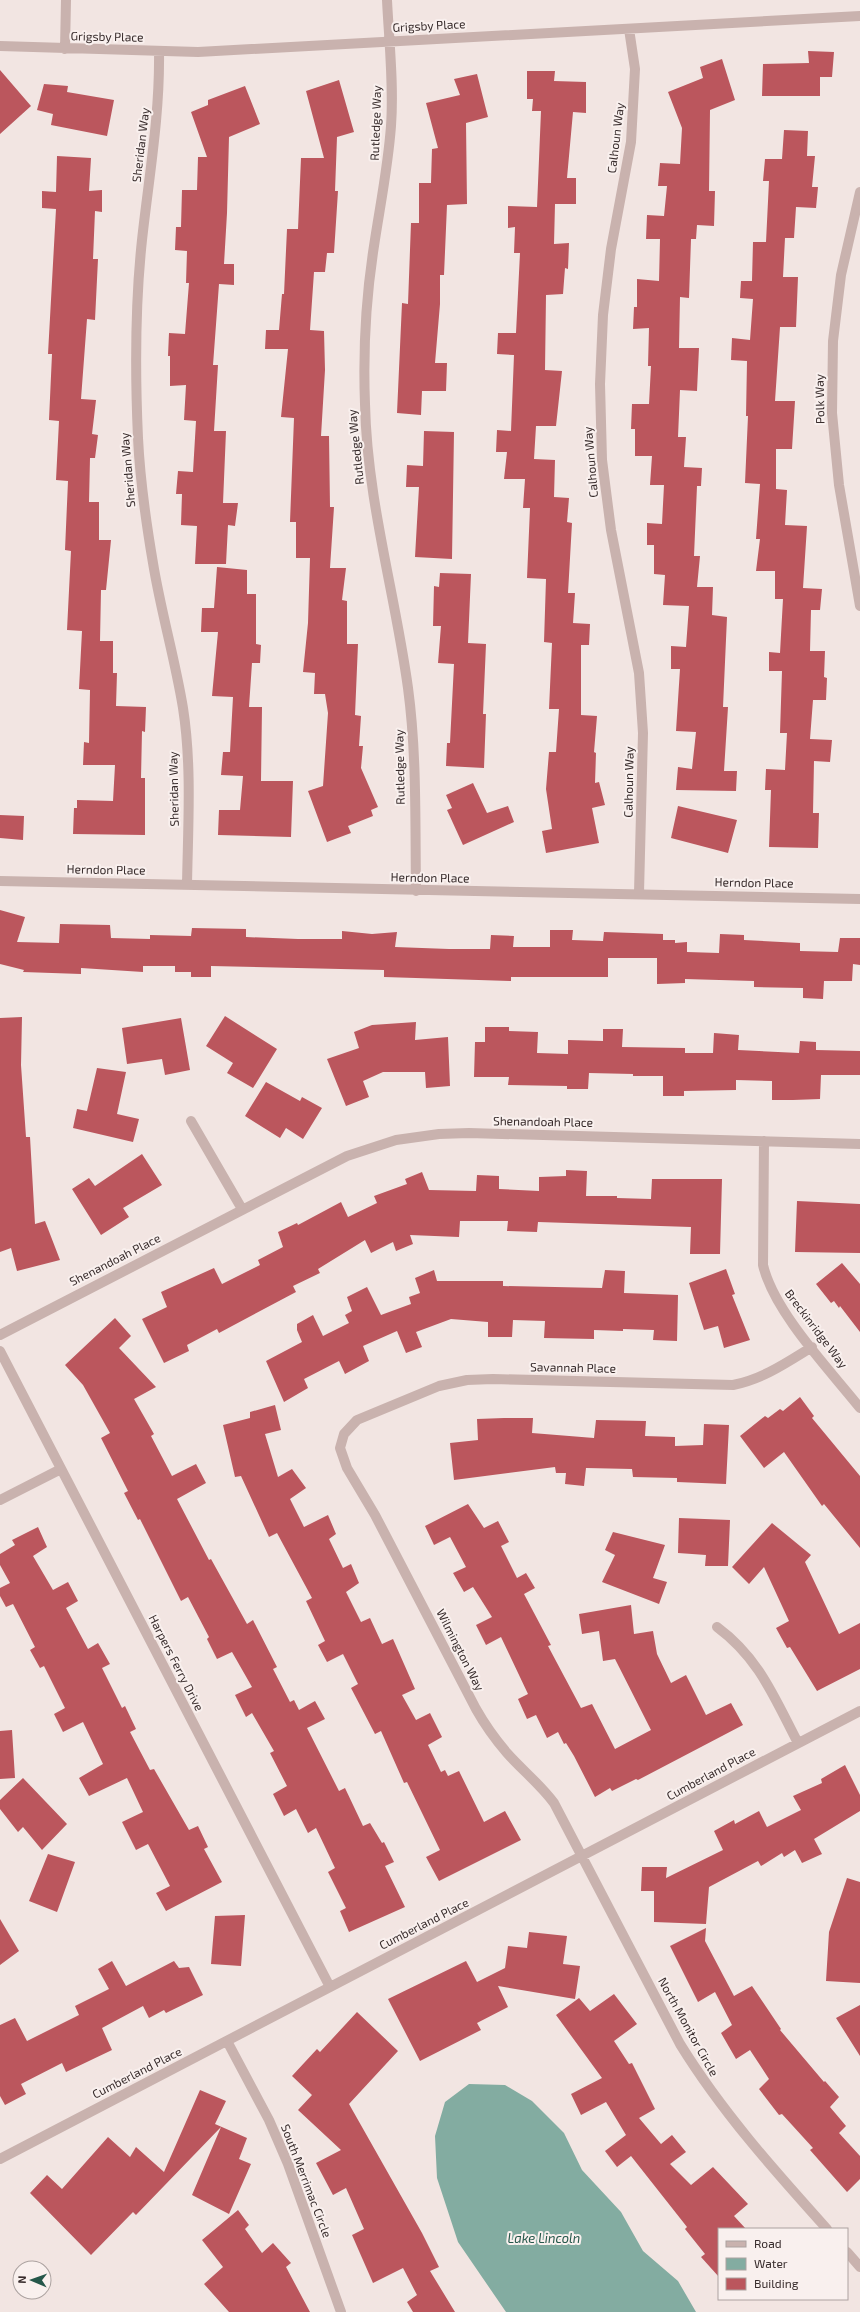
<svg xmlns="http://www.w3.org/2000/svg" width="860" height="2312" viewBox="0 0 860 2312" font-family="'Exo 2',sans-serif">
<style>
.water{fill:#83aca1}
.building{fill:#bb565d}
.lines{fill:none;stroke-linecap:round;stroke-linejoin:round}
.minor{stroke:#c9b2ae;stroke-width:10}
.labels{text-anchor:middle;stroke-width:4;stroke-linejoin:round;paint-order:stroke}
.street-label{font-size:12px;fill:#382c2c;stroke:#f9f0ee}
.water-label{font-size:13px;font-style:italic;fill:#25574a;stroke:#f9f0ee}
</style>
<rect width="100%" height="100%" fill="#f2e5e2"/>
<path class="water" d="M469 2084 505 2085 532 2101 564 2133 582 2170 621 2212 643 2251 678 2281 696 2312H506L458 2242 437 2178 435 2136 445 2102Z"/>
<path class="building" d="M808 51 834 52 832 77H820V96H762L763 64 809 63Z
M722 59 735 100 710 110 709 191H715L714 226 697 225 696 239H691L689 298 680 297 679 348H699L697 391 680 390 678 437H686L684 467 702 468 701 486H697L694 556H700L697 587H713L712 615 727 617 723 707H728L724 771H737L736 791 676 790 678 767 692 769 696 732 676 731 680 669H671V646L686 647 689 606 663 605 665 575 654 574V545H647V523L662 524 664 485H650L652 456H635V429H631L632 404H649L651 366H648L649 328 633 329 634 307H637V279L659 281 660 239H646L647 215 664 216 667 186H658L660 163 680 164 682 128 668 92 703 78 700 67Z
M0 70 31 106 0 134Z
M527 71H555L554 81 586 82V113L573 112 567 178H576V204H555L554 244 569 243 568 269 565 268 563 294 546 295 545 370 562 371 556 426H536L534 459 555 460 554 497 569 498 567 522 572 523 568 593H575L573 623 590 624 589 645H581V715L597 716 594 752 596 753 595 783 599 782 605 805 592 808 599 843 546 853 542 831 552 829 546 789 549 752H556L559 709H549L552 643 544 642 546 579 527 578 530 508H523L525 479H504L507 452H496L497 430 511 431 514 355 497 354 498 333H516L520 253H514L515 227 508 228V206L537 207 541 111H532L533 99H527Z
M477 74 488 117 466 123 467 204 447 205 444 275H440V304L435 363H447L446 391H422L421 415 397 413 402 303 408 304 411 223H419V183H431L432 149 438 148 426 103 460 95 454 79Z
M339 80 354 132 337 137 335 191H338L334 253H327L325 272H314L310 330 324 331 325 370 321 436H329L330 507H334L330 568H346L342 600 347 601V644H358L355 715 361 716 359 746H363L361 768 378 807 371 810 373 816 348 826 351 833 327 842 308 791 323 786 328 713 325 694H314L315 673 303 672 308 623 310 558H296V522H290L294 418 281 417 288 349H265L266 330H279L282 294H284L287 229H298L301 158H324L306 91Z
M44 84 68 86 67 92 114 100 107 136 51 125 53 114 37 110Z
M245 86 260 124 229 137 227 213 224 264H234V285L219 284 213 365H218L214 431H226L223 503H238L235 526 228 525 226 564H195L197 526 181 525 182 494H176L178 471 193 472 196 421 184 420 186 385 170 386V356H168L169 333 185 334 189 283H186L187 251 175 250 176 227H181L182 190H197L198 157H207L191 112 208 105V100Z
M784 130 808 131 807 156H815L812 187H818L816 208 796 207 794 238H785L783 277H798L796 327H780L775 401H795L792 449H776V489L787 490 785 525 807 526 803 588 822 589 820 610H811L810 651H825L824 677 827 678 826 700H813L810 739 832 740 830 762 814 761 813 813H819L818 848 769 847 771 790H765L766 769 785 770 787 733H780L782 671H769V652L780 653 783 599H775V571H756L760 539H756L760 484 745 483 748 416H746L747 361 731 360 732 338 750 340 753 299 740 298 741 281H752L753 242H766L769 181H763L765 159H782Z
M57 156 91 158 89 191 102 190V212L95 211 93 259H98L95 320 87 319 81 399 96 400 92 434 98 435 95 458H90L89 502H99V540H111L106 590H101L100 641H113V673H117L116 706 146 707 145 732 142 731 141 778H145V835L73 834 74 808H77V800L113 801 115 765H83L84 742 89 743 90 690 79 689 82 631 67 630 71 551 65 550 68 481 56 480 59 421 49 420 52 354H48L56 209 42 208V191L56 192Z
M424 431 454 432 452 559 415 557 419 487H406L407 465 423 466Z
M217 567 247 570V594H256V644L261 645 260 663H252L249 707H262L261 781H293L291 837 218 835 219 810H240L243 776 221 775 223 752H230L233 697 212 696 218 632H201L202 608H214Z
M440 573 471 574 468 643 486 644 483 714H486L484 768 446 766 447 743H450L454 664 438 663 441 626H433L434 586 439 587Z
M473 783 487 813 508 806 514 822 463 845 447 810 452 808 446 795Z
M678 806 737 820 728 853 671 838Z
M0 815 24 816 23 840 0 838Z
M0 910 25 917 17 942 59 943 60 924 110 925 111 938 150 939V935L191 936 192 928 246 929V937L298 939H342V931L372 934 397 932 395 947 449 949H490L491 935 514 936 513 947H550V930H573L572 940 603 941 604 932 663 934V940H675V943L687 942V952L719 953 720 934 744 935V940L800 943V951L838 952 840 938H860V965L853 964 852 981H824L823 999 803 998V988L754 987V981L685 979V983L657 984V958H608V977H511V981L384 977V970L211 966V977H191V972H175V966H143V972L81 968V974L23 972 24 970 0 964Z
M225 1016 277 1049 253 1088 227 1073 233 1063 206 1046Z
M22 1017 21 1065 26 1137H30L35 1224 45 1221 60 1260 17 1271 11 1248 0 1252V1018Z
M181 1018 190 1070 165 1075 162 1059 127 1064 122 1028Z
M416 1022 415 1040 448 1037 450 1086 426 1088 425 1072H383L363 1081 369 1097 346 1106 327 1059 359 1048 354 1032 372 1025Z
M485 1027H509V1031L538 1032 537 1053 568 1054V1040L603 1041V1029H623L622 1047 685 1048V1053H713L714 1033 739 1035 738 1050 799 1053 800 1041 816 1042V1050L860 1051V1075H821L820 1099 793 1100H772V1081L736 1080V1090L684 1091V1096H663V1076H633V1074L589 1073 588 1089H567V1086L508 1085 509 1077H474L475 1042H485Z
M97 1068 126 1072 117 1114 139 1119 133 1142 73 1128 77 1109 87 1111Z
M266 1082 300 1101 302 1097 322 1108 303 1139 286 1128 280 1138 245 1116Z
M142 1154 162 1185 123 1208 129 1217 101 1235 72 1189 89 1178 95 1186Z
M566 1170 587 1171 586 1196H617V1198L651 1199 652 1179H722L720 1254H690L691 1227 538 1222 537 1232 507 1231 508 1221H460L459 1237 410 1235 413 1244 396 1251 393 1242 371 1253 365 1240 318 1269 320 1273 293 1286 296 1292 219 1333 217 1329 187 1345 189 1351 164 1363 142 1319 167 1307 161 1292 214 1268 222 1284 260 1265 258 1260 283 1247 278 1232 297 1223 298 1225 341 1202 348 1217 377 1203 374 1196 407 1184 405 1179 422 1172 429 1190 476 1191 477 1175 499 1176V1189L539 1191V1177L566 1176Z
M797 1201 860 1204V1253L795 1252Z
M842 1263 860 1284V1332L840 1306 839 1308 834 1301 831 1303 816 1284Z
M726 1269 735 1294 732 1295 750 1340 724 1348 718 1326 704 1330 689 1283Z
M434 1270 437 1281H503V1286L602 1288 605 1270 625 1271 624 1293 678 1295 677 1341 653 1340 654 1330 623 1329V1331L594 1330V1339L544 1338 545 1321 513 1320 512 1337H488V1322L451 1319 416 1332 422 1347 406 1353 397 1331 363 1346 369 1361 345 1374 339 1361 304 1379 308 1388 284 1402 266 1361 302 1342 297 1330V1324L313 1315 323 1336 349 1323 345 1315 352 1311 347 1297 367 1287 381 1315 411 1304 409 1297 420 1293 415 1278Z
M115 1318 131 1336 119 1348 156 1387 134 1399 154 1434 151 1436 172 1476 196 1464 206 1483 177 1499 209 1560 211 1559 247 1624 253 1620 277 1667 273 1669 290 1702 294 1700 299 1710 315 1701 325 1719 307 1728 339 1791 345 1788 363 1826 370 1823 382 1843 384 1842 394 1862 385 1866 405 1907 349 1932 340 1911 346 1908 328 1872 335 1868 316 1828 308 1833 296 1809 284 1816 273 1794 287 1786 270 1753 274 1751 252 1713 246 1717 235 1695 252 1687 232 1652 217 1659 207 1639 209 1637 188 1597 181 1601 140 1519 138 1520 124 1493 128 1491 101 1438 110 1433 83 1385 65 1365Z
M800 1397 814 1416 812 1418 860 1476V1548L824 1504 822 1506 784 1452 764 1468 740 1436 765 1416 768 1418 780 1409 783 1411Z
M275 1405 281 1430 265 1434 278 1477 292 1469 306 1488 290 1499 304 1527 328 1515 336 1534 329 1539 343 1568 351 1564 359 1583 346 1592 361 1622 370 1618 382 1644 393 1639 415 1689 402 1695 416 1720 430 1713 442 1737 428 1745 441 1772 445 1770 448 1776 459 1771 484 1822 505 1811 521 1840 439 1881 426 1857 440 1850 407 1782 404 1783 381 1731 375 1734 351 1688 358 1684 343 1654 327 1662 318 1645 325 1641 306 1601 312 1598 277 1533 269 1537 241 1476 235 1477 223 1425 250 1418V1412Z
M504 1418H533L532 1433 594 1438 596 1420 646 1421 645 1436 675 1437V1446L703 1445 704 1424 729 1425 726 1484 677 1482V1478L633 1477 632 1469 586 1468 584 1486 565 1484 566 1473H556L555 1467 454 1480 450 1443 478 1440 477 1419Z
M468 1504 484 1528 498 1521 509 1542 501 1546 517 1578 526 1573 535 1588 524 1594 551 1645 548 1646 581 1708 592 1704 615 1749 651 1730 615 1659 603 1661 599 1631 582 1634 579 1614 631 1605 634 1634 653 1631 657 1654 671 1683 686 1675 706 1715 731 1703 743 1725 638 1780 636 1779 612 1791 610 1788 595 1797 574 1756 566 1743 564 1744 558 1732 547 1738 536 1715 527 1719 518 1699 528 1694 501 1637 486 1645 476 1625 492 1617 473 1587 464 1592 453 1573 466 1567 450 1537 434 1545 425 1526Z
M679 1518 730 1520 728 1566H705L706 1555 678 1553Z
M772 1523 811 1555 805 1562 839 1634 860 1623V1669L817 1691 790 1647 787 1648 776 1628 789 1621 764 1567 749 1584 732 1567Z
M38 1527 47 1547 33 1556 53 1590 68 1582 78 1601 66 1608 88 1649 98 1643 110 1664 102 1668 122 1708 125 1706 136 1729 130 1732 150 1770 154 1769 189 1830 198 1826 208 1847 204 1849 222 1882 166 1911 156 1893 170 1886 148 1844 136 1850 122 1822 143 1812 127 1778 89 1796 79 1778 103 1764 83 1722 63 1732 54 1714 65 1708 44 1666 40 1668 30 1650 35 1647 13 1604 6 1607 0 1596V1588L10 1583 0 1565V1554L15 1545 12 1540Z
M613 1532 665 1545 653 1578 667 1582 659 1604 602 1582 615 1555 605 1550Z
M12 1730 15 1778 0 1779V1731Z
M845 1765 860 1795V1811L814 1839 822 1854 802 1863 795 1850 784 1857 782 1853 761 1866 758 1861 709 1887 706 1924 654 1922V1891H641L642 1867H667L666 1878 723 1850 714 1831 734 1820 735 1824 759 1811 767 1827 801 1810 793 1796 822 1783 821 1779Z
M23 1778 67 1824 42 1850 23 1827 18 1832 0 1809V1800Z
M48 1854 75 1862 57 1912 29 1901Z
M847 1878 860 1882V1983L826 1981 829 1932Z
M245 1915 241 1966 211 1964 215 1916Z
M0 1919 19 1951 0 1965Z
M706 1928 705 1941 734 1996 752 1986 781 2029 780 2030 824 2082 825 2081 839 2097 830 2107 846 2126 839 2133 860 2156V2179L847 2192 810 2150 813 2148 782 2114 779 2115 759 2089 769 2079 750 2050 736 2059 721 2033 732 2025 715 1992 698 2002 670 1946Z
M529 1932 567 1936 563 1964 580 1966 575 1999 498 1986 508 2007 477 2023 481 2030 420 2061 388 1999 466 1961 477 1982 505 1968 508 1946 527 1948Z
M112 1961 126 1986 174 1961 179 1968 189 1967 203 1995 166 2013 164 2010 149 2018 143 2006 102 2028 112 2050 66 2072 62 2063 21 2084 26 2094 5 2105 0 2096V2025L15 2018 27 2041 79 2015 75 2006 109 1989 98 1969Z
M614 1994 637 2024 614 2041 629 2064 632 2063 655 2109 639 2118 661 2144 672 2135 686 2152 670 2164 691 2185 713 2167 748 2204 734 2216 746 2229H719V2277L701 2257 705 2254 685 2229 687 2227 631 2156 617 2167 605 2151 626 2135 606 2102 581 2115 571 2094 602 2078 556 2015 579 1998 590 2011Z
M860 2005V2056L836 2018Z
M357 2012 398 2051 349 2104 422 2233 439 2267 430 2271 455 2312H413L407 2302 417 2295 403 2268 373 2283 352 2235 364 2229 346 2188 333 2195 316 2163 341 2150 298 2110 312 2095 292 2076 317 2049 320 2052Z
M200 2090 226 2101 215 2124 247 2138 239 2159 251 2164 229 2214 192 2195 221 2127 136 2215 133 2212 91 2255 30 2193 47 2175 62 2189 108 2137 130 2157 136 2147 164 2172Z
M238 2210 249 2225 245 2229 262 2253 273 2243 291 2263 286 2267 310 2312H229L204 2284 223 2267 202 2240Z"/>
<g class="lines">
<path class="minor" d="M387 0C389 41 394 85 391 126 388 167 380 206 374 246 366 297 363 352 365 404 367 500 395 593 408 688 417 755 415 823 416 891
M629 29 635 69 631 142 611 249 603 315 600 384 602 460 611 530 639 673 643 733 639 893
M0 46 198 52 860 16
M65 49 66 0
M159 51C160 115 149 176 142 240 135 305 135 372 138 438 140 480 146 522 153 563 161 612 175 659 183 708 192 766 188 826 187 885
M860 192 841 275 833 341 832 413 839 485 860 606
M0 881 860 899
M191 1121 242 1209
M764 1141 763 1265C774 1312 829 1369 860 1408
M0 1335 347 1156 396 1140 439 1134 469 1133 860 1144
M812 1347C786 1363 763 1379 733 1385L493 1379 467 1380 439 1386 357 1420 344 1434 340 1448 347 1468 375 1515 476 1709C485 1725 495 1739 507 1753 522 1770 540 1784 554 1803L680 2044C722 2112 774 2170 827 2229
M0 1351 330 1987
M0 1500 61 1469
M717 1627C759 1658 774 1697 798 1743
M227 2041 269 2120 288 2164 341 2312
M0 2159 860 1711
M847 2252 860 2267"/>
</g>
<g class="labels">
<g class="street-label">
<text transform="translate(429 26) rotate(-3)" y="4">Grigsby Place</text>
<text transform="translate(107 37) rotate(1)" y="4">Grigsby Place</text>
<text transform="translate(376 123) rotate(-88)" y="4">Rutledge Way</text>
<text transform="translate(616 138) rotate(-83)" y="4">Calhoun Way</text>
<text transform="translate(141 145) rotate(-83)" y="4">Sheridan Way</text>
<text transform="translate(820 399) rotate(-91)" y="4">Polk Way</text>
<text transform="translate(356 447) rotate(-96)" y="4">Rutledge Way</text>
<text transform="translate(591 462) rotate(-95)" y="4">Calhoun Way</text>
<text transform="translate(128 470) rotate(-95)" y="4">Sheridan Way</text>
<text transform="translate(400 767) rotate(-91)" y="4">Rutledge Way</text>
<text transform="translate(629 782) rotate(-89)" y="4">Calhoun Way</text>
<text transform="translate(174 789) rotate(-91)" y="4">Sheridan Way</text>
<text transform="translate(106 870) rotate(1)" y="4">Herndon Place</text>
<text transform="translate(430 878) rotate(1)" y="4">Herndon Place</text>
<text transform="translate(754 883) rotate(1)" y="4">Herndon Place</text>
<text transform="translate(543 1122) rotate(1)" y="4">Shenandoah Place</text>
<text transform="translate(115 1260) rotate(-27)" y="4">Shenandoah Place</text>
<text transform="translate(816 1329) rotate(53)" y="4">Breckinridge Way</text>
<text transform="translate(573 1368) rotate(1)" y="4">Savannah Place</text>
<text transform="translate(460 1650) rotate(63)" y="4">Wilmington Way</text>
<text transform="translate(176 1663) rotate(63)" y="4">Harpers Ferry Drive</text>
<text transform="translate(711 1774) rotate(-28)" y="4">Cumberland Place</text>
<text transform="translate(424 1924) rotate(-27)" y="4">Cumberland Place</text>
<text transform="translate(688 2027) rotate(61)" y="4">North Monitor Circle</text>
<text transform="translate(137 2073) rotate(-27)" y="4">Cumberland Place</text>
<text transform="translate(306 2181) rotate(69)" y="4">South Merrimac Circle</text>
</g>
<g class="water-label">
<text x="544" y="2243">Lake Lincoln</text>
</g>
</g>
<rect x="718" y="2228" width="130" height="72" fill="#f9f0ee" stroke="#aca2a0"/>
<rect x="726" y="2241" width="20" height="6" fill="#c9b2ae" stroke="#aca2a0"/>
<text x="754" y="2248" font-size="12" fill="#382c2c">Road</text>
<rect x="726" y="2258" width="20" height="12" fill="#83aca1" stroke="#aca2a0"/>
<text x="754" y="2268" font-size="12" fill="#382c2c">Water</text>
<rect x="726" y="2278" width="20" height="12" fill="#bb565d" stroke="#aca2a0"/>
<text x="754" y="2288" font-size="12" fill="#382c2c">Building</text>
<g transform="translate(32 2280) rotate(272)"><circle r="19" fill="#f9f0ee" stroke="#aca2a0"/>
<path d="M0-3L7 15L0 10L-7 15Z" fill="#25574a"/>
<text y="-6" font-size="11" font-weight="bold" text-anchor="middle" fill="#382c2c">N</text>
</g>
</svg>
